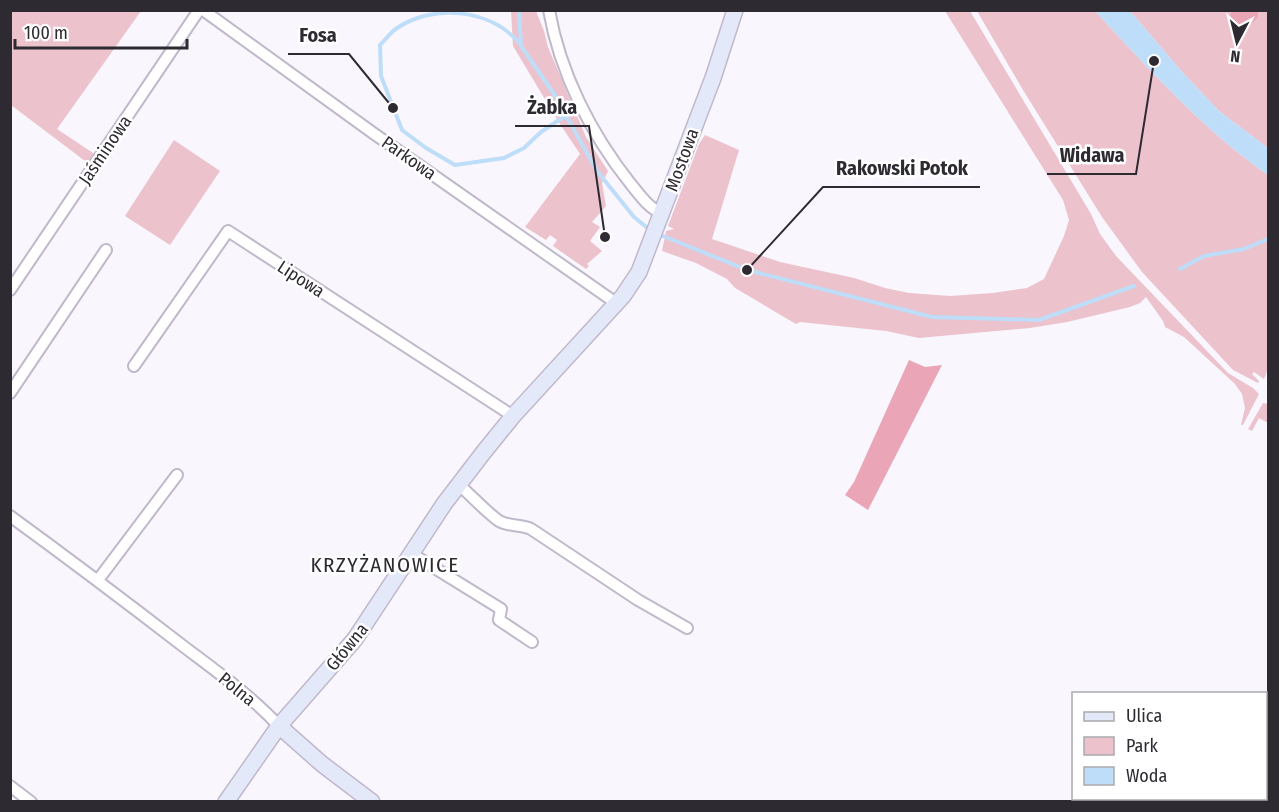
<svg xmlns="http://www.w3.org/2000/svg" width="1279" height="812" viewBox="0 0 1279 812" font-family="'Fira Sans Condensed',sans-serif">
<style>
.green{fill:#ecc2cc}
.forest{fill:#eaa6b7}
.water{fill:#beddf8}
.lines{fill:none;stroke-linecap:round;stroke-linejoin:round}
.stream{stroke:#beddf8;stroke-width:4}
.street-casing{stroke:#c0b8cb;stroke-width:14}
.secondary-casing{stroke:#c0b8cb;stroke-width:18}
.street{stroke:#fff;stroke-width:10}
.secondary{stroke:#e4e9fa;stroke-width:15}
.labels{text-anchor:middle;stroke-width:5;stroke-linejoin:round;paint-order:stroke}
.street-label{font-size:18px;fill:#2d2a31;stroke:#fff}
.quarter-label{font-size:21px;letter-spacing:1.5px;fill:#2d2a31;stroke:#fff}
.leader{fill:none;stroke:#2d2a31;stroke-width:2}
.callout-dot{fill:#2d2a31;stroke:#fff;stroke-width:2}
.callout-label{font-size:20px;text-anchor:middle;font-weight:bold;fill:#2d2a31;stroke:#fff;stroke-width:5;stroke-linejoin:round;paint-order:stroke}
</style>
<rect width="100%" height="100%" fill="#f9f6fd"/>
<path class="green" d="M13 10 141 11 57 129 96 155 89 164 11 105 10 14Z
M511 11H536L544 31 548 47 586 137 608 171 602 183 606 206 592 222 600 227 590 241 602 251 587 264 589 266 586 269 553 246 557 240 550 235 546 240 525 227 580 154 558 121 513 46Z
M945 11H970L1091 214 1100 234 1116 256 1228 373 1253 388 1259 394 1243 425H1241L1245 408 1242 394 1235 384 1184 337 1165 327 1163 321 1146 297 1140 303 1130 307 1067 322 1030 328 919 338 886 331 800 322 796 324 735 288 727 279 696 263 662 251 666 231 674 229 668 226 699 144 705 135 739 150 712 239 780 262 854 278 885 288 909 293 950 296 993 293 1027 288 1044 279 1064 236 1069 220 1063 200Z
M977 11H1095C1147 67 1204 131 1268 175V369L1264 379 1254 372 1252 374 1259 381 1258 383 1233 370 1142 272 1102 217 1023 90Z
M1130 11H1232L1228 18 1258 17V11H1268V148L1219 111 1183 73Z
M174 140 220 171 170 245 125 216Z
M1263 403 1268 404V423L1259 418 1252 431 1248 429Z
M1268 719V801H1189L1192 798H1266V723Z"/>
<path class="forest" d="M1232 11H1258V17L1245 30 1231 27 1228 18Z
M909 360 925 367 942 365 868 510 845 495 854 482Z"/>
<path class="water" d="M1095 11H1130L1183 73 1219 111 1268 148V175C1204 131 1147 67 1095 11Z"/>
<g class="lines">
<path class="stream" d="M519 10 521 46 554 94 597 171 634 217 651 231
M521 45C492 9 435 3 397 28 391 32 385 40 380 45L381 76 402 130 426 148 455 165 504 158 524 148 541 132 565 116
M658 234 747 270 932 317 1039 320 1134 286
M1180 269 1204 256 1244 249 1268 239"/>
<g class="street-casing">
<path id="street" d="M203 10 373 133 616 303
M549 10C560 73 591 134 630 183 640 195 648 208 663 214
M10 290 199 10
M134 366 228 231 513 416
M10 393 106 250
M459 485C472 496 485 511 499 521 509 527 521 524 531 529L638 600 687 628
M10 516C69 559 126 602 183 646 216 671 251 696 279 726
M412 554 501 609 499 620 532 642
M98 580 177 475
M10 786 31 802"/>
</g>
<g class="secondary-casing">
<path id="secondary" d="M279 726 322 764 372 802
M226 802 279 726 355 639 444 504 483 453 513 416 623 296 639 272 713 78 735 10"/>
</g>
<use href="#street" class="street"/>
<use href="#secondary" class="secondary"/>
</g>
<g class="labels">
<g class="street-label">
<text transform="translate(105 150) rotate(-56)" y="6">Jaśminowa</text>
<text transform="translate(409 158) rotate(35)" y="6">Parkowa</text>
<text transform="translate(682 160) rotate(-70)" y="6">Mostowa</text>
<text transform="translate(301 279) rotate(33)" y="6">Lipowa</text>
<text transform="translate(347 647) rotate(-51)" y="6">Główna</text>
<text transform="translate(237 689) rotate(39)" y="6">Polna</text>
</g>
<g class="quarter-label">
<text x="385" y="572">KRZYŻANOWICE</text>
</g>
</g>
<path class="leader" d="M393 108L349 54H288M605 237L589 126H515M1154 61L1136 174H1047M747 270L823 187H980"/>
<g class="callout-dot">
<circle cx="393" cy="108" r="6"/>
<circle cx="605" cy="237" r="6"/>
<circle cx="1154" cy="61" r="6"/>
<circle cx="747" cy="270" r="6"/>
</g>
<g class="callout-label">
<text x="318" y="42">Fosa</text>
<text x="552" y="114">Żabka</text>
<text x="1092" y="162">Widawa</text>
<text x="902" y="175">Rakowski Potok</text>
</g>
<rect width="1279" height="812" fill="none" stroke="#2d2a31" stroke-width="24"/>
<rect x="1072" y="692" width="195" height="108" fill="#ffffff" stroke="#abaaad" stroke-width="1.5"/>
<rect x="1084" y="712" width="30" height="9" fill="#e4e9fa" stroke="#abaaad" stroke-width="1.5"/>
<text x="1126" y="722" font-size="18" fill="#2d2a31">Ulica</text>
<rect x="1084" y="737" width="30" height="18" fill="#ecc2cc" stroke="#abaaad" stroke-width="1.5"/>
<text x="1126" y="752" font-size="18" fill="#2d2a31">Park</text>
<rect x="1084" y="767" width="30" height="18" fill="#beddf8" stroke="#abaaad" stroke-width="1.5"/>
<text x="1126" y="782" font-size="18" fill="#2d2a31">Woda</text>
<g transform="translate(1237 42) rotate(187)" stroke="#ffffff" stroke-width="4.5" paint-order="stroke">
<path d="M0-4.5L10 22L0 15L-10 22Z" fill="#2d2a31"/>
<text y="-9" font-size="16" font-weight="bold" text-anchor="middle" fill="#2d2a31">N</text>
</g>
<path d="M15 39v9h172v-9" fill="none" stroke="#2d2a31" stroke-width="3"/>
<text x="24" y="39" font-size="18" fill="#2d2a31" stroke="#ffffff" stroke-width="4.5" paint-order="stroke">100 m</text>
</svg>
